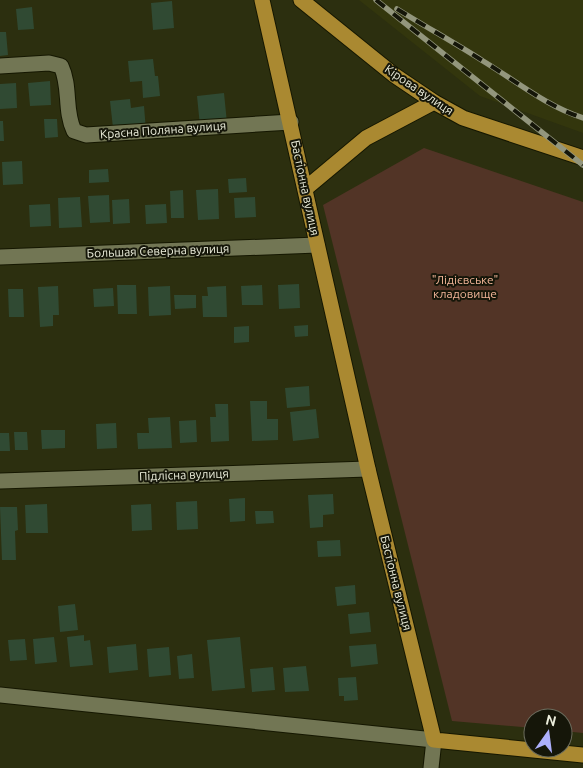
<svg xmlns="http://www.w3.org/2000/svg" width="583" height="768" viewBox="0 0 583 768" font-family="Ubuntu,sans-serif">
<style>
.built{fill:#33360d}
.green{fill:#523426}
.building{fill:#304a33}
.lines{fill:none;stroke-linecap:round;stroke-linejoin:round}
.minor-casing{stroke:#151700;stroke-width:17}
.major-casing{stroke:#151700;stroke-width:17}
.minor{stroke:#727654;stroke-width:15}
.major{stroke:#aa8931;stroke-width:15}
.rail-casing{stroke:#93967d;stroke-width:5.5}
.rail{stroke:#151609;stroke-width:4;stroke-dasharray:11;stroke-linecap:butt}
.labels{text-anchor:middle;stroke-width:4;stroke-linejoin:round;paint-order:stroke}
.street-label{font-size:12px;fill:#eceedc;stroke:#151609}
.park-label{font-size:12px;fill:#f2b598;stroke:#151609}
</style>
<rect width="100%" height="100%" fill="#2c2f0f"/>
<path class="built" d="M359 0H583V133L480 96Z"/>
<path class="green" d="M424 148 583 202V733L563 731V718H533V728L452 721 323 205Z"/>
<path class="building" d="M172 1 174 28 153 30 151 3Z
M32 7 34 29 18 30 16 9Z
M0 32H6L8 55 0 56Z
M153 59 155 76H158L160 96 143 98 142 81 130 82 128 61Z
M50 81 51 105 30 106 28 83Z
M16 83 17 108 0 109V84Z
M224 93 227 123 200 126 197 96Z
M130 99 131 108 144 106 146 131 113 128 110 101Z
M44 119H57L58 137 45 138Z
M0 121H3L4 141H0Z
M22 161 23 184 3 185 2 162Z
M108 169 109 182 89 183V170Z
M246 178 247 192 229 193 228 179Z
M218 189 219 219 198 220 196 190Z
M183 190 184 218H171L170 191Z
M109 195 110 222 90 223 88 196Z
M80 197 82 227 59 228 58 198Z
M255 197 256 217 235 218 234 198Z
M129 199 130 223 113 224 112 200Z
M50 204 51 226 30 227 29 205Z
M166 204 167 223 146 224 145 205Z
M299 284 300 308 279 309 278 285Z
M117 285H136L137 314H118Z
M262 285 263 305H242L241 286Z
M58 286 59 315H53V326L40 327 38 287Z
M170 286 171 315 149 316 148 287Z
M226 286 227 317H203L202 296H208L207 287Z
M113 288 114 306 94 307 93 289Z
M8 289H23L24 317H9Z
M174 295H196V308L175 309Z
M308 325V336L295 337 294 326Z
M249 326V342L234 343V327Z
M309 386 310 406 287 408 285 388Z
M250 401H267V419H278V440L252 441Z
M215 404H228L229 441 211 442 210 417H216Z
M316 409 319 438 293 441 290 412Z
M170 417 172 448 138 449 137 433H149L148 418Z
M196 420 197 442 180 443 179 421Z
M116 423 117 448 97 449 96 424Z
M41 430H65V448L42 449Z
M14 432H27L28 450H15Z
M0 433H9L10 451H0Z
M333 494 334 514 323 515V527L310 528 308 495Z
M245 498V521L230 522 229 499Z
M197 501 198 529 177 530 176 502Z
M47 504 48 533H26L25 505Z
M151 504 152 530 132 531 131 505Z
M0 507H17L18 530 15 531 16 560H2Z
M255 511H273L274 523 256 524Z
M340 540 341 556 318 557 317 541Z
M355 585 356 604 337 606 335 587Z
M75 604 78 630 60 632 58 606Z
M369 612 371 632 350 634 348 614Z
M84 635V641L90 640 93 665 70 667 67 637Z
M54 637 57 662 35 664 33 639Z
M240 637 245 688 212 691 207 640Z
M25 639 27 660 10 661 8 640Z
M136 644 138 670 109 673 107 647Z
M376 644 378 664 351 667 349 646Z
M169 647 171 675 149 677 147 649Z
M192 654 194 678 179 679 177 656Z
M306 666 309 691 285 692 283 668Z
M273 667 275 690 252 692 250 669Z
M356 677 358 700 344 701V696H339L338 678Z"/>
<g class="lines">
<g class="minor-casing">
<path id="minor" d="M0 66 49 63 61 66C71 87 64 110 74 131L86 135 291 122
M0 257 317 245
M0 481 368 469
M0 695 434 740 431 768"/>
</g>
<g class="major-casing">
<path id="major" d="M262 0 368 469 434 740 583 755
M301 0 394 75 434 102 463 118 583 158
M305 189 366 138 434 102"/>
</g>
<use href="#minor" class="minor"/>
<use href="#major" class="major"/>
<g class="rail-casing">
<path id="rail" d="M376 0 583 165
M397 9C426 27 455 43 483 61 516 81 546 106 583 118"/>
</g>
<use href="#rail" class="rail"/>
</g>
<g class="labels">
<g class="street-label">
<text transform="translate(419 90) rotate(34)" y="4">Кірова вулиця</text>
<text transform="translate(163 130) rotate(-4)" y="4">Красна Поляна вулиця</text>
<text transform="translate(305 188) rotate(78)" y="4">Бастіонна вулиця</text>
<text transform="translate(158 251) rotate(-2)" y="4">Большая Северна вулиця</text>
<text transform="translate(184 475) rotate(-2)" y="4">Підлісна вулиця</text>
<text transform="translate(396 583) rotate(76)" y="4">Бастіонна вулиця</text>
</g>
<g class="park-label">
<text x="465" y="284">"Лідієвське"<tspan x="465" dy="14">кладовище</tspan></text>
</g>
</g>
<g transform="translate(548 733) rotate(14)"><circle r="24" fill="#151609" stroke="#6b6c5d"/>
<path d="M0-4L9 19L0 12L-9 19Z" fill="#acaffb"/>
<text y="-8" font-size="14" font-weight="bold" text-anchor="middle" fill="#eceedc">N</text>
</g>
</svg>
